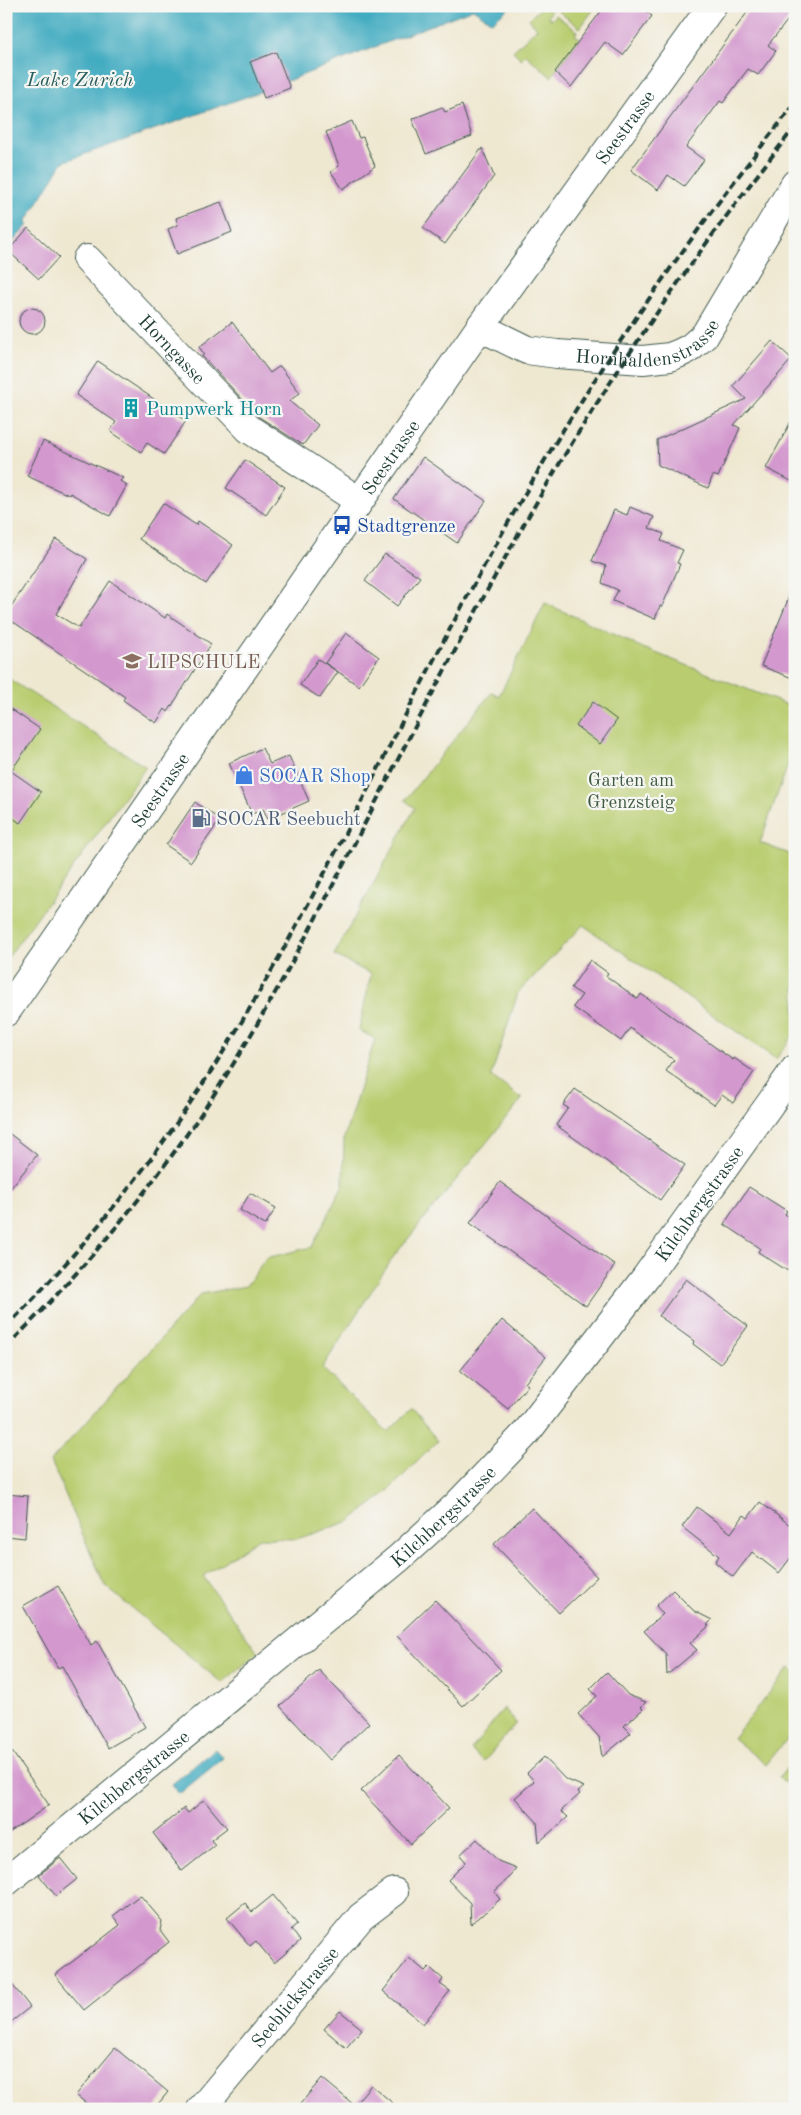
<svg xmlns="http://www.w3.org/2000/svg" width="801" height="2115" viewBox="0 0 801 2115" font-family="'Old Standard TT',serif">
<style>
.green{fill:#b9cd70;stroke:#6c8552}
.water{fill:#42acc1;stroke:#30747a}
.building{fill:#d398ce}
.lines{fill:none;stroke-linecap:round;stroke-linejoin:round}
.street-casing{stroke:#3e574c;stroke-width:30}
.secondary-casing{stroke:#3e574c;stroke-width:30}
.primary-casing{stroke:#3e574c;stroke-width:30}
.street{stroke:#fff;stroke-width:28}
.secondary{stroke:#fff;stroke-width:28}
.primary{stroke:#fff;stroke-width:28}
.rail{stroke:#1f3d34;stroke-width:4;stroke-dasharray:8 4;stroke-linecap:butt}
.labels{text-anchor:middle;stroke-width:4.5;stroke-linejoin:round;paint-order:stroke}
.street-label{font-size:19px;fill:#1f3d34;stroke:#f6f6f2}
.culture-label{font-size:19px;fill:#0d838f;stroke:#f6f6f2;text-anchor:start}
.transit-label{font-size:19px;fill:#164399;stroke:#f6f6f2;text-anchor:start}
.education-label{font-size:19px;fill:#785e54;stroke:#f6f6f2;text-anchor:start}
.shop-label{font-size:19px;fill:#366cbe;stroke:#f6f6f2;text-anchor:start}
.park-label{font-size:19px;fill:#3e5a40;stroke:#f6f6f2}
.service-label{font-size:19px;fill:#4e5e75;stroke:#f6f6f2;text-anchor:start}
.water-label{font-size:20px;font-style:italic;fill:#2a5e5e;stroke:#f6f6f2}
</style>
<rect width="100%" height="100%" fill="#f6f6f2"/>
<filter id="ink" filterUnits="userSpaceOnUse"><feTurbulence type="fractalNoise" baseFrequency=".02" numOctaves="2"/><feDisplacementMap in="SourceGraphic" scale="10" xChannelSelector="R" yChannelSelector="G"/><feConvolveMatrix kernelMatrix="1 2 1 2 8 2 1 2 1" color-interpolation-filters="sRGB"/></filter>
<filter id="wash" filterUnits="userSpaceOnUse"><feTurbulence type="fractalNoise" baseFrequency=".0096" numOctaves="4" result="noise"/><feDisplacementMap in="SourceGraphic" scale="20" xChannelSelector="R" yChannelSelector="G"/><feGaussianBlur stdDeviation="1.12" result="paint"/><feColorMatrix in="noise" values="0 0 0 0 0 0 0 0 0 0 0 0 0 0 0 0 0 1.4 0 .05"/><feComposite in="paint" operator="in"/></filter>
<g filter="url(#wash)">
<rect width="100%" height="100%" fill="#efe8d1"/>
<path class="green" d="M543 6 551 11 548 17 552 20 556 15 577 31 575 35 580 38 551 77 525 54 521 59 513 51 537 28 529 19Z
M552 6H596L580 28Z
M545 603 643 648 795 708V745L760 843 795 856V1033L776 1059 583 925 518 993 491 1076 522 1099 394 1256 322 1368 388 1432 411 1409 438 1441 384 1495 350 1521 297 1539 259 1538 203 1576 258 1653 222 1683 105 1586 51 1461 201 1294 246 1286 266 1258 312 1247 343 1185 344 1138 375 1039 359 1030 371 974 334 955 415 808 405 800 492 692 499 696Z
M6 677 146 767 6 960Z
M790 1667 795 1671V1729L766 1765 733 1738Z
M504 1708 516 1723 484 1762 471 1750Z
M795 1758V1790L779 1778Z"/>
<path class="water" d="M6 6H511L492 22 473 9 254 94 63 162 26 222 28 225 8 247 6 246Z
M215 1749 223 1758 179 1794 172 1784Z"/>
<g id="blocks">
<path class="building" d="M605 6H640L652 16 623 55 605 42 571 87 555 72Z
M752 6H795V11L768 45 776 51 758 75 748 69 723 103 720 101 686 147 704 160 684 186 668 175 658 190 631 170Z
M276 52 290 88 264 98 250 62Z
M462 105 472 136 426 154 412 119 442 107 445 112Z
M352 121 359 138 363 137 375 166 343 189 331 172 339 166 326 132Z
M482 148 494 176 445 244 423 228Z
M221 202 232 232 177 254 168 229 178 225 176 218Z
M28 228 59 257 39 279 8 251Z
M19 321a13 13 0 1 1 26 0a13 13 0 1 1-26 0Z
M232 322 270 373 280 366 300 393 289 401 318 425 303 445 259 417 202 356 204 354 199 347Z
M772 341 792 359 734 425 740 428 718 477 713 475 708 488 658 465 657 440 746 399 733 386Z
M98 361 186 421 164 454 147 443 141 452 110 431 116 422 76 395Z
M795 414V483L766 468Z
M43 441 123 478 120 481 127 485 110 516 70 493 69 495 27 476Z
M423 457 486 501 457 543 394 499Z
M245 460 285 487 266 515 226 488Z
M163 503 196 525 198 521 233 545 206 584 139 539Z
M630 507 654 517 649 528 664 534 661 541 683 550 677 563 680 564 662 607 660 606 655 619 613 601 618 590 602 583 606 566 592 561 614 510 627 515Z
M56 539 87 559 56 614 79 628 110 581 165 618 167 614 211 644 168 712 165 709 156 723 123 700 125 697 6 617V614Z
M385 554 420 577 397 606 365 581Z
M794 585H795V679L761 666Z
M346 633 379 657 359 686 325 663Z
M318 659 338 672 320 698 300 685Z
M593 702 617 720 600 744 576 726Z
M6 706 40 729 11 771 41 792 20 823 6 813Z
M262 748 270 764 289 756 309 801 268 819 263 809 252 814 229 763Z
M195 802 220 820 191 862 166 845Z
M590 960 608 973 606 976 638 999 641 994 733 1060 734 1058 754 1072 733 1103 722 1095 714 1105 666 1071 674 1060 630 1028 621 1041 573 1007 582 995 571 988Z
M575 1089 685 1165 660 1200 556 1125 568 1108 563 1105Z
M6 1131 37 1155 6 1194Z
M500 1182 615 1265 586 1306 470 1223Z
M749 1187 787 1211 785 1214 795 1221V1260L788 1271 758 1252 760 1248 724 1224Z
M250 1193 276 1208 265 1225 240 1210Z
M686 1279 748 1326 720 1364 693 1344 694 1341 659 1316Z
M502 1320 546 1357 525 1383 528 1385 508 1409 460 1371Z
M6 1494 28 1496 25 1538 6 1536Z
M760 1502 795 1529V1552L779 1573 752 1552 733 1577 715 1562 719 1556 682 1527 697 1507 731 1533 744 1515 748 1518Z
M532 1508 597 1577 559 1613 494 1544Z
M58 1586 91 1645 97 1641 145 1727 108 1748 62 1666 58 1668 23 1606Z
M673 1590 694 1611 712 1620 707 1625 709 1626 690 1643 697 1650 667 1675 666 1654 644 1631 663 1614 656 1606Z
M435 1600 501 1670 463 1706 397 1636Z
M319 1670 369 1723 330 1760 280 1706Z
M607 1672 628 1695 646 1702 641 1707 643 1709 624 1726 631 1733 602 1757 599 1737 578 1714 597 1696 590 1689Z
M6 1743 49 1805 6 1835Z
M399 1755 449 1808 411 1844 361 1791Z
M544 1757 565 1779 584 1787 578 1792 580 1794 561 1811 568 1817 539 1842 537 1822 515 1798 534 1781 527 1773Z
M204 1800 227 1828 211 1840 215 1845 182 1871 153 1833 184 1808 188 1813Z
M477 1839 498 1861 516 1868 511 1874 512 1875 494 1892 500 1899 482 1916 481 1915 471 1924 470 1903 448 1880 466 1862 460 1855Z
M60 1858 77 1879 56 1896 39 1875Z
M140 1895 162 1921 160 1930 169 1942 84 2010 55 1975 120 1925 113 1916Z
M273 1895 297 1924 291 1929 300 1941 274 1963 256 1941 250 1946 227 1918 245 1903 252 1912Z
M409 1958 425 1971 429 1967 443 1979 440 1984 450 1991 423 2024 383 1991Z
M6 1977 30 2007 6 2026Z
M340 2011 362 2029 346 2048 324 2029Z
M115 2048 168 2092 154 2109H93L76 2095Z
M322 2078 354 2105 371 2085 400 2109H296Z"/>
</g>
</g>
<g filter="url(#ink)">
<use href="#blocks" fill-opacity="0" stroke="#3e574c" stroke-width="1"/>
<g class="lines">
<g class="street-casing">
<g id="street">
<path id="s1" d="M87 259 249 429 359 501"/>
<path id="s2" d="M6 1882 399 1558 457 1505 526 1433 646 1277 795 1069"/>
<path id="s3" d="M201 2109 361 1917 394 1892"/>
</g>
</g>
<g class="secondary-casing">
<g id="secondary">
<path id="s4" d="M480 327 527 350 557 354 643 360 670 357 680 353 690 348 705 335 795 184"/>
</g>
</g>
<g class="primary-casing">
<g id="primary">
<path id="s5" d="M6 1012 480 327 712 6"/>
</g>
</g>
<use href="#street" class="street"/>
<use href="#secondary" class="secondary"/>
<use href="#primary" class="primary"/>
<path class="rail" d="M6 1327C75 1257 138 1182 192 1100 305 932 386 743 484 566 573 403 678 249 795 104
M6 1347C81 1273 149 1192 207 1105 260 1025 304 941 348 856 396 763 444 670 494 578 580 419 682 269 795 127"/>
</g>
</g>
<defs>
<g id="building-bare" transform="scale(1.5)"><path d="M-4-6H4V6H1V3H-1V6H-4ZM-2.5-4.3h1.7v1.8h-1.7ZM.8-4.3h1.7v1.8H.8ZM-2.5-1h1.7V.8h-1.7ZM.8-1h1.7V.8H.8Z" fill="#0f9aa8" stroke="#f6f6f2" stroke-width="2.5" paint-order="stroke"/></g>
<g id="bus-bare" transform="scale(1.5)"><path d="M-5-6H5V4H4V6H2V4H-2V6H-4V4H-5ZM-3.5-4V0h7V-4ZM-3.5 1.2v1.5H-2V1.2ZM2 1.2v1.5H3.5V1.2Z" fill="#1a4fb4" stroke="#f6f6f2" stroke-width="2.5" paint-order="stroke"/></g>
<g id="school-bare" transform="scale(1.5)"><path d="M0-5L7-2L0 1L-7-2ZM-4 1L0 2.5L4 1V4Q0 6-4 4Z" fill="#8d6e63" stroke="#f6f6f2" stroke-width="2.5" paint-order="stroke"/></g>
<g id="shop-bare" transform="scale(1.5)"><path d="M-5-2.5h2.3a2.7 3.5 0 0 1 5.4 0H5L5.5 6h-11ZM-1.5-2.5h3a1.5 2.3 0 0 0-3 0Z" fill="#3f7fe0" stroke="#f6f6f2" stroke-width="2.5" paint-order="stroke"/></g>
<g id="fuel-bare" transform="scale(1.5)"><path d="M-5.5-6h7V0h2V4h1.3V-2.5L3-4.5l.8-.8L6-3V5H2.5V1h-1V6h-7ZM-4.2-4.7v3.2H.2V-4.7Z" fill="#5c6f8a" stroke="#f6f6f2" stroke-width="2.5" paint-order="stroke"/></g>
</defs>
<g fill-rule="evenodd">
<use href="#building-bare" x="131" y="408"/>
<use href="#bus-bare" x="342" y="525"/>
<use href="#school-bare" x="132" y="661"/>
<use href="#shop-bare" x="244" y="775"/>
<use href="#fuel-bare" x="201" y="818"/>
</g>
<g class="labels">
<g class="street-label">
<text dy="7" stroke="none"><textPath href="#s5" startOffset="1080">Seestrasse</textPath></text>
<text dy="7" stroke="none"><textPath href="#s4" startOffset="178">Hornhaldenstrasse</textPath></text>
<text dy="7" stroke="none"><textPath href="#s1" startOffset="124">Horngasse</textPath></text>
<text dy="7" stroke="none"><textPath href="#s5" startOffset="675">Seestrasse</textPath></text>
<text dy="7" stroke="none"><textPath href="#s5" startOffset="270">Seestrasse</textPath></text>
<text dy="7" stroke="none"><textPath href="#s2" startOffset="975">Kilchbergstrasse</textPath></text>
<text dy="7" stroke="none"><textPath href="#s2" startOffset="570">Kilchbergstrasse</textPath></text>
<text dy="7" stroke="none"><textPath href="#s2" startOffset="165">Kilchbergstrasse</textPath></text>
<text dy="7" stroke="none"><textPath href="#s3" startOffset="146">Seeblickstrasse</textPath></text>
</g>
<g class="culture-label">
<text x="146" y="415">Pumpwerk Horn</text>
</g>
<g class="transit-label">
<text x="357" y="532">Stadtgrenze</text>
</g>
<g class="education-label">
<text x="147" y="668">LIPSCHULE</text>
</g>
<g class="shop-label">
<text x="259" y="782">SOCAR Shop</text>
</g>
<g class="park-label">
<text x="631" y="786">Garten am<tspan x="631" dy="22">Grenzsteig</tspan></text>
</g>
<g class="service-label">
<text x="216" y="825">SOCAR Seebucht</text>
</g>
<g class="water-label">
<text x="80" y="86">Lake Zurich</text>
</g>
</g>
<rect width="801" height="2115" fill="none" stroke="#f6f6f2" stroke-width="25"/>
</svg>
